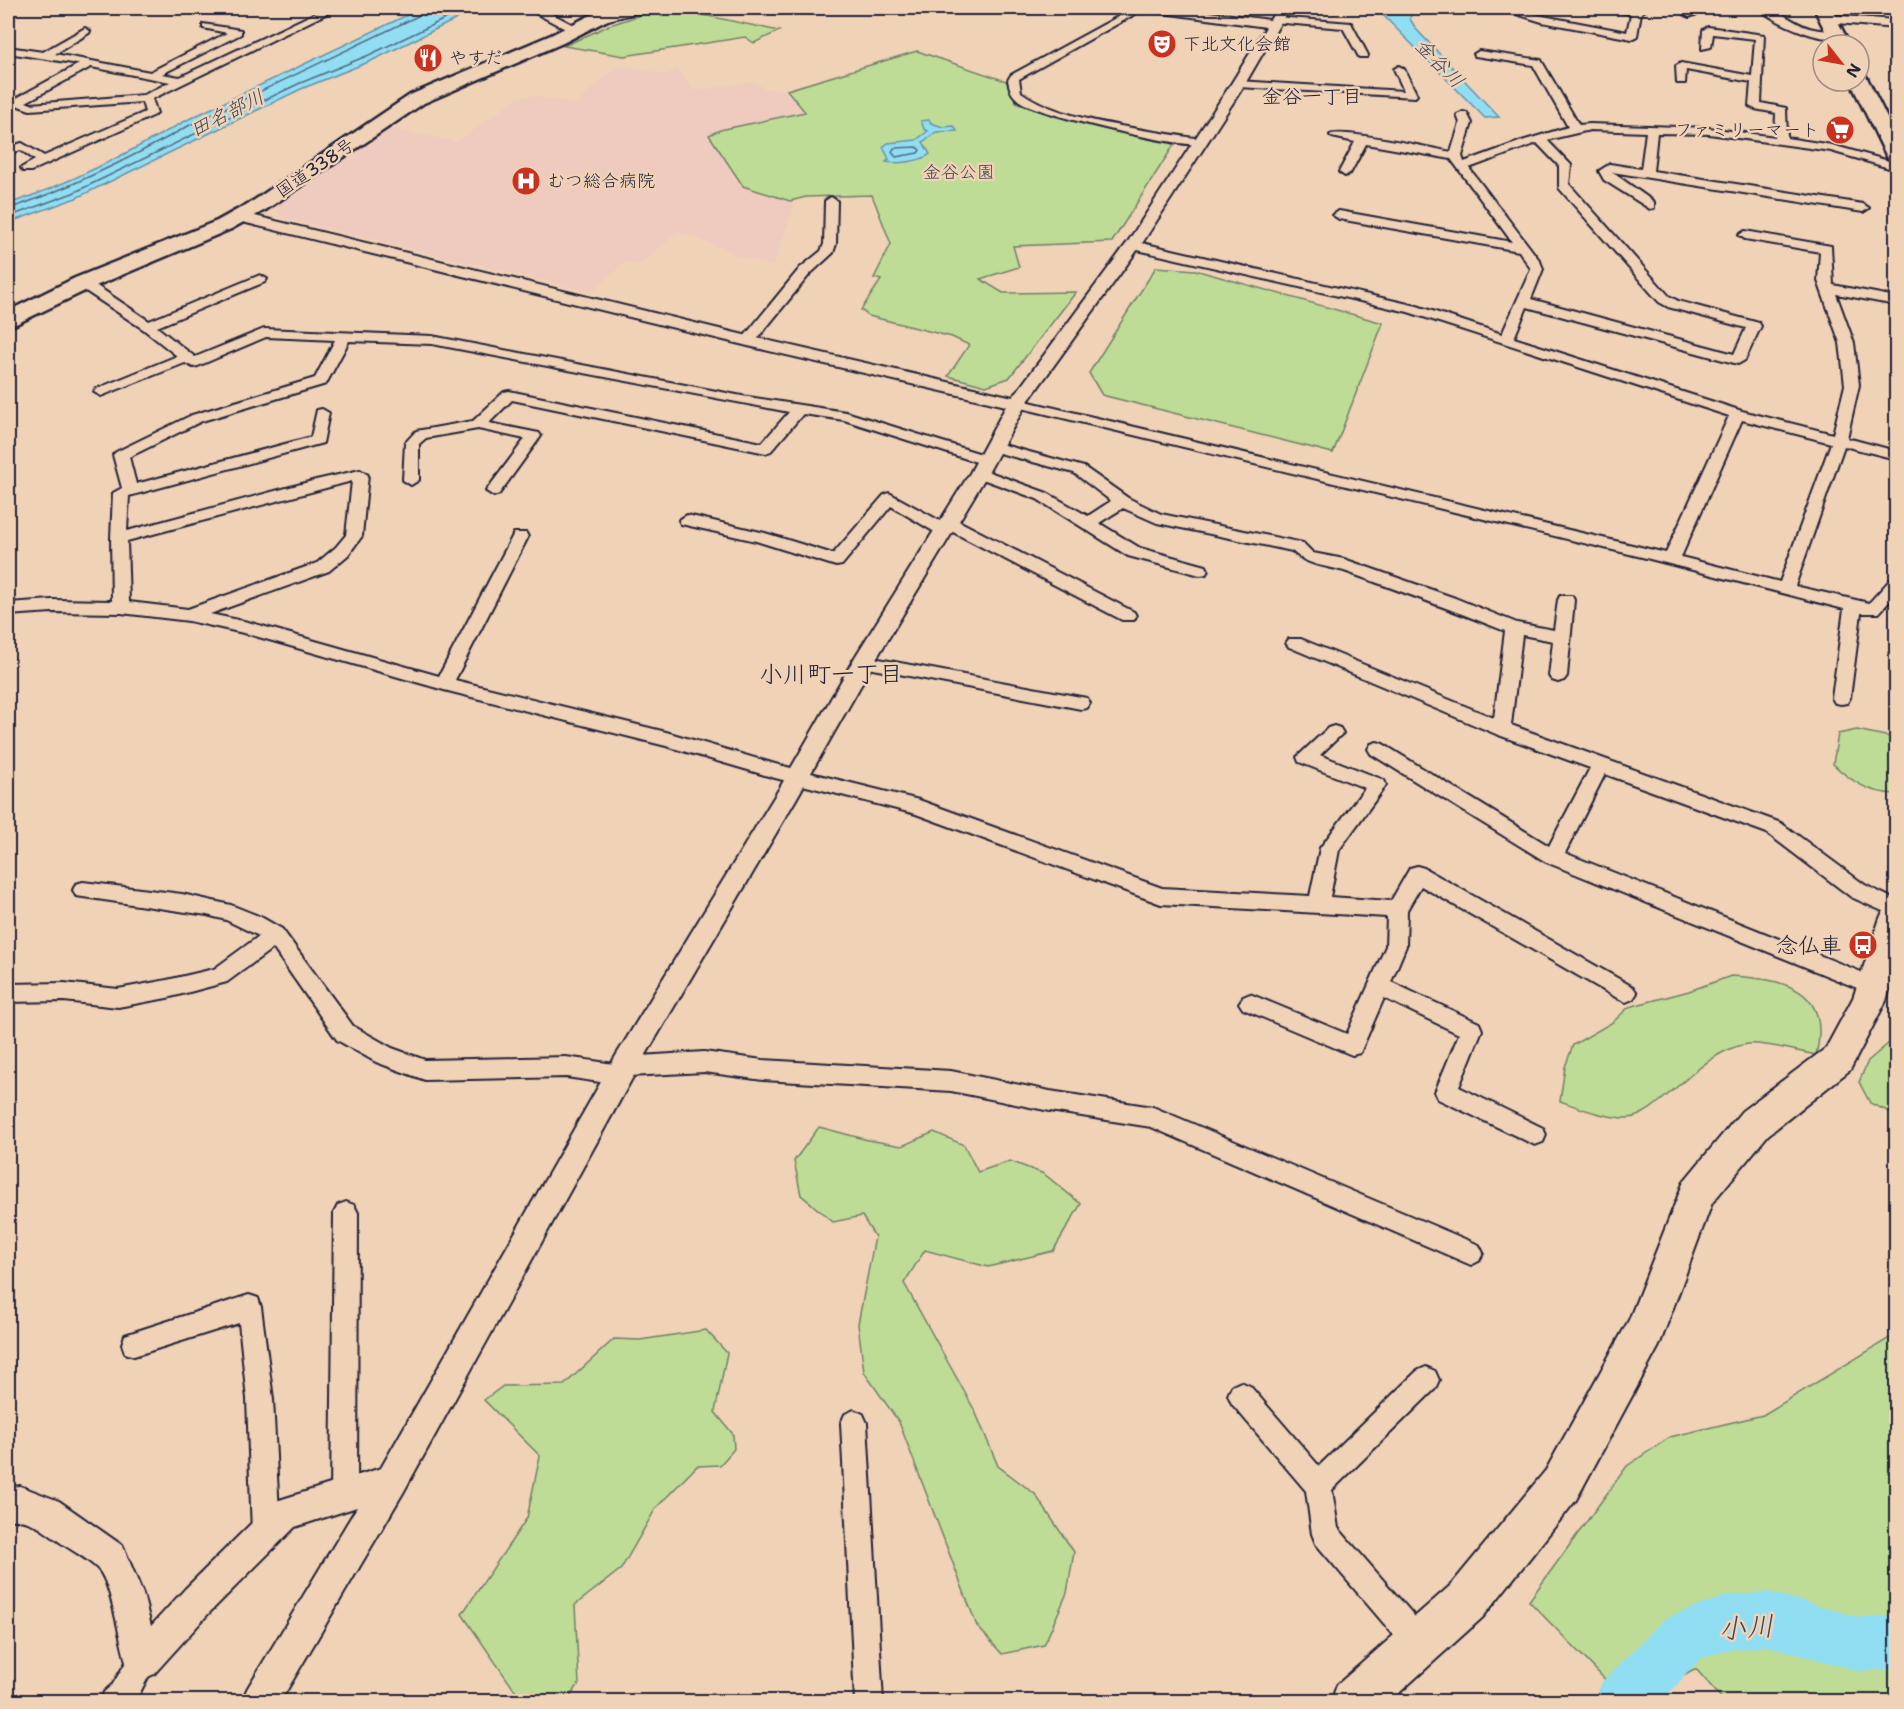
<svg xmlns="http://www.w3.org/2000/svg" width="1904" height="1709" viewBox="0 0 1904 1709" font-family="'Shantell Sans','Klee One',sans-serif">
<style>
.built{fill:#efcabe}
.green{fill:#bedc95;stroke:#707f68;stroke-width:1.5}
.water{fill:#91ddf2;stroke:#6592a9;stroke-width:1.5}
.lines{fill:none;stroke-linecap:round;stroke-linejoin:round}
.shore{stroke:#4e6d84;stroke-width:1.5}
.river{fill:#91ddf2;fill-rule:evenodd}
.minor-casing{stroke:#22223b;stroke-width:4}
.tertiary-casing{stroke:#22223b;stroke-width:4}
.primary-casing{stroke:#22223b;stroke-width:4}
.trunk-casing{stroke:#22223b;stroke-width:5}
.minor{fill:#f0d2b6;fill-rule:evenodd}
.tertiary{fill:#f0d2b6;fill-rule:evenodd}
.primary{fill:#f0d2b6;fill-rule:evenodd}
.trunk{fill:#f0d2b6;fill-rule:evenodd}
.labels{text-anchor:middle;stroke-width:5;stroke-linejoin:round;paint-order:stroke}
.far-poi-label{font-size:18px;fill:#22223b;stroke:#f0d2b6;text-anchor:start}
.far-street-label{font-size:18px;fill:#22223b;stroke:#f0d2b6}
.far-park-label{font-size:18px;fill:#41474d;stroke:#f0d2b6}
.far-water-label{font-size:20px;font-style:italic;fill:#384760;stroke:#f0d2b6}
.far-neighbourhood-label{font-size:20px;fill:#22223b;stroke:#f0d2b6}
.poi-label{font-size:22px;fill:#22223b;stroke:#f0d2b6;text-anchor:end}
.neighbourhood-label{font-size:24px;fill:#22223b;stroke:#f0d2b6}
.near-water-label{font-size:28px;font-style:italic;fill:#384760;stroke:#f0d2b6}
</style>
<rect width="100%" height="100%" fill="#f0d2b6"/>
<filter id="ink" filterUnits="userSpaceOnUse"><feTurbulence type="fractalNoise" baseFrequency=".0167" numOctaves="2"/><feDisplacementMap in="SourceGraphic" scale="12" xChannelSelector="R" yChannelSelector="G"/><feConvolveMatrix kernelMatrix="1 2 1 2 8 2 1 2 1" color-interpolation-filters="sRGB"/></filter>
<g filter="url(#ink)">
<path class="built" d="M628 66 666 75 678 69 693 91 754 82 766 89 786 91 804 112 721 130 707 135 742 186 795 203 773 266 736 255 730 251 678 231 640 265 626 262 590 292 281 217 277 205 389 128 457 142 518 98 535 96 576 104 615 68Z"/>
<path class="green" d="M662 8H670L779 31 754 43 745 37 624 56 564 46 610 25Z
M917 51 1006 81 1016 102 1027 107 1129 134 1168 141 1174 145 1112 242 1013 246 1019 267 980 279 1003 293 1076 292 1009 378 986 386 948 376 969 345 952 337 869 316 861 310 881 280 874 278 891 244 872 195 806 197 790 201 743 186 709 135 720 130 805 112 787 90Z
M1156 267 1195 270 1383 323 1333 453 1102 395 1089 373Z
M1857 730 1890 737 1896 735V794C1869 793 1852 782 1833 764L1838 734Z
M1731 976C1785 979 1832 989 1816 1055 1799 1052 1764 1042 1748 1044 1701 1049 1657 1119 1627 1118 1605 1118 1580 1108 1560 1101L1565 1067 1573 1045 1613 1022 1629 1007 1689 991Z
M1889 1043 1896 1046V1115L1870 1103 1859 1082 1868 1061Z
M819 1127 868 1140 902 1146 934 1132 964 1145 978 1172 1010 1161 1044 1174 1081 1204 1053 1251 988 1267 925 1250 904 1283 975 1411 998 1466 1035 1494 1074 1552 1067 1593 1044 1645 1002 1654 977 1626 899 1422 864 1372 858 1324 875 1237 862 1216 833 1222 801 1195 794 1161Z
M706 1330 727 1353 715 1412 733 1434 734 1449 720 1465 697 1466 656 1508 621 1569 575 1605 579 1684 567 1701H522L462 1614 527 1518 540 1456 484 1400 503 1386 564 1385 614 1339 640 1340Z
M1896 1334V1701H1724L1696 1669 1638 1701H1626L1529 1601 1627 1466 1670 1437 1763 1415Z"/>
<path class="water" d="M422 8H479L371 61 301 89 76 198 8 223V204C71 184 131 151 189 119Z
M1376 8H1412L1410 19 1416 29 1499 117 1485 118Z
M929 120 931 123 943 127 954 126 957 131 936 132 923 142 930 154C921 162 896 164 886 162L889 159 883 147 888 143 916 140 928 131 924 129 921 121Z"/>
<g class="lines">
<path class="shore" d="M917 147 920 150 918 153 896 157 892 152 894 148Z
M8 209C72 188 133 157 192 124L418 16 422 8
M8 217 73 193 298 84 369 55 468 8"/>
<path class="river" d="M1769 1592 1859 1617 1896 1615V1669L1859 1671 1769 1646 1726 1650 1701 1658 1661 1702H1594L1602 1682 1665 1618 1726 1596Z"/>
<g class="minor-casing">
<path id="minor" d="M326 8H338L152 99 157 113 155 115 31 171H23L21 168 35 160 21 150 8 154V147L22 143 44 156 145 112 142 102 30 110 13 104V100L79 64 8 53V47L43 52 85 28 90 31 89 33 55 54 150 72 227 33 203 28V24L241 30V34L162 74 180 77ZM91 67 170 82 144 95 31 104 26 102Z
M1134 8H1146L1019 79 1021 92C1062 122 1149 130 1200 139L1206 142 1204 144C1183 149 1041 115 1021 102 1012 96 1010 91 1008 80L1011 75Z
M1497 8H1512L1543 16 1627 32 1631 14 1607 10 1606 8H1648L1641 13 1637 36 1632 39 1542 22Z
M1700 8H1714L1689 17 1684 14Z
M1758 8C1779 6 1794 26 1814 29 1823 31 1834 30 1841 35 1825 47 1771 20 1758 8Z
M1276 17 1351 23 1368 55 1367 57H1359L1343 28 1272 22 1271 20Z
M1708 27 1764 35 1761 103 1786 108 1787 138 1832 145 1896 163V170L1831 151 1709 134 1657 133 1653 171 1863 204 1869 208 1863 212 1612 172 1654 202V208L1650 209 1604 180 1599 171 1610 164 1641 169 1646 132 1590 130 1547 140 1571 165 1569 184 1669 296 1678 301 1759 323 1761 326 1745 360 1738 364 1527 307 1514 338 1742 411 1833 434 1845 385 1840 343 1818 281 1820 252 1745 239 1739 235 1745 231 1831 246 1833 285 1896 297V305L1836 294 1854 343 1859 385 1847 438 1896 451V459L1844 446 1795 586 1869 603 1890 580 1896 579V594L1879 613H1861L1850 698 1847 703 1841 704 1835 703 1832 698 1844 609 1646 558 1017 407 1010 403 1017 399 1666 553 1729 416 1408 312 1133 249 1127 245 1133 241 1417 306 1502 334 1531 269 1519 251 1339 219 1333 215 1339 211 1512 242 1451 159 1366 144 1351 172 1345 176 1339 172 1355 142 1332 137 1330 135C1339 128 1433 148 1451 152L1460 123 1457 115 1463 112 1467 113 1472 123 1462 156 1464 162 1522 141 1568 127 1533 65 1475 56 1474 54 1479 51 1541 60 1579 125 1590 124 1709 128 1775 137 1776 113 1755 109 1749 106 1751 82 1686 70 1685 83H1677L1676 66 1681 63 1752 76 1755 39 1713 34 1711 47 1702 49 1703 30ZM1537 143 1559 166V188L1659 302 1668 307 1746 328 1734 354 1531 299 1543 269 1540 261 1469 168ZM1742 420 1831 443 1780 582 1681 557Z
M1399 66 1404 69 1417 95 1415 97 1238 87 1233 84 1238 81 1404 91 1394 69Z
M831 197 837 201 836 244 833 253 810 274 753 344H743L741 341 743 338 800 268 821 251 824 244 825 201Z
M260 275 267 279 265 282 157 327 195 357 264 329 432 336 742 396 846 412 991 457 994 460 986 465 844 420 803 414 771 451 766 453 512 400 489 423 539 433 541 436 499 494 494 496 486 491 525 439 478 429 426 438 419 444V480L411 485 403 480 405 443 416 431 473 421 504 392 509 391 762 443 789 412 432 344 349 341 326 384 202 421 129 457 136 484 311 437 317 410 322 409 329 413 323 443 129 496 127 531 316 480 360 470 368 475 362 536 348 555 329 571 210 614 248 622 439 676 512 537 514 533H526L528 537 455 680 666 732 775 764 919 800 1162 888 1310 896 1320 848 1365 788 1299 762 1297 757 1328 728 1334 726 1340 728 1343 733 1320 755 1384 780 1386 785 1339 850 1330 897 1391 901 1410 868 1417 866 1424 868 1633 987 1637 993 1633 999 1626 1002 1619 999 1421 886 1407 910 1406 946 1391 982 1479 1023 1482 1030 1459 1087 1543 1128 1546 1135 1543 1142 1535 1145 1438 1099 1435 1092 1459 1034 1384 998 1360 1053 1352 1055 1243 1009 1239 1003 1243 997 1250 994 1347 1034 1386 946 1387 917 1161 904 916 814 775 778 666 746 444 690 248 634 189 621 121 613 52 612 8 615V603L52 600 112 601 111 538 113 493 122 488 113 455 116 452 192 415 315 378 335 340 266 337 198 366 193 367 185 363 101 396 94 392 96 389 177 356 143 329 78 286 76 283 78 280H88L149 321ZM352 481 346 535 336 547 317 563 188 609 129 602 127 541Z
M993 442 1084 467 1128 498 1161 514 1303 543 1313 553 1344 559 1455 598 1517 623 1554 630 1558 600 1560 596H1572L1574 600 1567 676 1564 680 1558 682 1552 680 1549 676 1553 641 1522 635 1511 725 1781 823 1865 885 1896 900V917L1851 897 1767 833 1605 774 1565 853 1881 980 1884 986 1881 992 1874 995 1867 992 1546 862 1371 754 1368 749 1371 744 1377 742 1383 744 1549 846 1590 768 1496 734 1289 647 1286 643 1289 639H1301L1494 718 1505 631C1453 610 1400 591 1347 572 1326 565 1309 567 1292 551L1157 523 1123 508 1099 523 1140 548 1206 566 1208 570 1206 574 1200 575 1128 556 1037 499 974 476 971 473 974 470H984L1047 493 1088 516 1111 501 1074 473 988 450 986 447 988 444Z
M889 493 940 521 947 517 953 518 1134 612 1136 616 1134 620H1122L951 531 944 535 938 534 891 506 842 565 836 566 756 541 681 524 679 520 687 515 765 533 833 554 884 495Z
M863 656 1081 697 1087 698 1090 703 1087 708 1081 709 857 666 854 662 857 658Z
M83 882 182 894 231 905 261 917 282 929 353 1026 392 1048 425 1060 566 1057 614 1064 616 1060 624 1057 704 1052 763 1060 951 1071 1050 1091 1153 1107 1479 1245 1483 1253 1479 1261 1471 1265 1151 1127 1050 1111 951 1091 763 1080 704 1072 630 1076 628 1082 620 1085 566 1077 425 1080 376 1062 337 1040 273 948 227 982 167 998 118 1007 64 1001 8 1002V984L64 983 118 989 167 980 214 969 259 936 226 920 207 915 76 896 73 890 76 884Z
M346 1202 354 1205 358 1213 357 1494 353 1503 344 1507 335 1503 331 1494 334 1213 338 1205Z
M249 1295 258 1298 261 1307 273 1399 280 1533 276 1543 266 1547 256 1543 252 1533 247 1399 239 1323 134 1356 125 1353 122 1344 125 1335 134 1332Z
M1426 1367 1435 1371 1439 1380 1435 1389 1332 1490 1338 1528 1429 1633 1433 1643 1429 1653 1419 1657 1409 1653 1316 1544 1312 1534 1306 1491 1232 1404 1228 1395 1232 1386 1241 1382 1250 1386 1319 1466 1417 1371Z
M854 1410 863 1414 867 1423 883 1702H855L841 1423 845 1414Z
M142 1648 152 1652 156 1662 135 1702H100L104 1692 113 1684 132 1652Z"/>
</g>
<g class="tertiary-casing">
<path id="tertiary" d="M526 8H541L583 30 581 33H573Z
M628 8H647L645 11 600 22 594 18 596 15Z
M1149 8H1179L1270 20 1277 8H1289L1245 84 1141 245 1026 404 988 473 873 664 795 801 634 1075 403 1493 280 1702H242L247 1689 357 1507 295 1527 209 1613 154 1674 142 1680 130 1674C120 1650 113 1585 98 1569 87 1558 69 1549 57 1540 39 1527 29 1518 8 1520V1488L20 1486 59 1501 123 1546 143 1594 151 1626 185 1589 273 1502 381 1468 614 1059 779 789 855 657 970 473 1006 406 748 346 234 220 231 217 239 212 748 336 1013 397 1127 243 1231 84 1266 27 1155 12Z
M1829 15 1896 20V28L1825 22 1823 19Z"/>
</g>
<g class="primary-casing">
<path id="primary" d="M1896 905V968L1886 1001 1850 1070 1768 1135 1712 1203 1659 1346 1576 1500 1483 1617 1389 1702H1331L1337 1685 1451 1585 1546 1470 1629 1320 1684 1181 1742 1111 1826 1048 1853 998 1880 918 1884 909Z"/>
</g>
<g class="trunk-casing">
<path id="trunk" d="M605 8H626L623 12 563 43 424 103 267 209 231 229 91 288 16 324 8 326V311L75 278 217 221 253 201 410 95 551 35Z
M1814 8H1831L1850 45H1832Z
M1859 74 1866 76 1896 136V161L1889 159 1886 155 1850 81H1859Z"/>
</g>
<use href="#minor" class="minor"/>
<use href="#tertiary" class="tertiary"/>
<use href="#primary" class="primary"/>
<use href="#trunk" class="trunk"/>
</g>
</g>
<defs>
<g id="theatre-disc" transform="scale(1.5)"><circle r="9.5" fill="#c8321e" stroke="#f0d2b6"/><path d="M-5-5.5Q0-4 5-5.5V0Q5 5 0 6Q-5 5-5 0ZM-3.3-2.5H-1v1.5H-3.3ZM1-2.5H3.3v1.5H1ZM-2.8 1Q0 5.5 2.8 1Z" fill="#fff"/></g>
<g id="restaurant-disc" transform="scale(1.5)"><circle r="9.5" fill="#c8321e" stroke="#f0d2b6"/><path d="M-5-6h1v4h1v-4h1v4h1v-4h1v5L-1.5 .5V6h-2V.5L-5-1ZM5-6V6H3V1.5H1.5Q1.5-4 5-6Z" fill="#fff"/></g>
<g id="supermarket-disc" transform="scale(1.5)"><circle r="9.5" fill="#c8321e" stroke="#f0d2b6"/><path d="M-6-5.5h2.5l.6 2H6L4.5 2H-2.5L-4.4-4H-6ZM-1.5 3.2a1.3 1.3 0 1 0 .1 0ZM3 3.2a1.3 1.3 0 1 0 .1 0Z" fill="#fff"/></g>
<g id="hospital-disc" transform="scale(1.5)"><circle r="9.5" fill="#c8321e" stroke="#f0d2b6"/><path d="M-5-5h3v3.5h4V-5h3V5h-3V1.5h-4V5h-3Z" fill="#fff"/></g>
<g id="bus-disc" transform="scale(1.5)"><circle r="9.5" fill="#c8321e" stroke="#f0d2b6"/><path d="M-5-6H5V4H4V6H2V4H-2V6H-4V4H-5ZM-3.5-4V0h7V-4ZM-3.5 1.2v1.5H-2V1.2ZM2 1.2v1.5H3.5V1.2Z" fill="#fff"/></g>
</defs>
<g fill-rule="evenodd">
<use href="#theatre-disc" x="1162" y="44"/>
<use href="#restaurant-disc" x="428" y="58"/>
<use href="#supermarket-disc" x="1840" y="130"/>
<use href="#hospital-disc" x="526" y="181"/>
<use href="#bus-disc" x="1863" y="945"/>
</g>
<g class="labels">
<g class="far-poi-label">
<text x="1183" y="50">下北文化会館</text>
<text x="449" y="64">やすだ</text>
<text x="1819" y="136" text-anchor="end">ファミリーマート</text>
<text x="547" y="187">むつ総合病院</text>
</g>
<g class="far-street-label">
<text transform="translate(315 168) rotate(-34)" y="6">国道338号</text>
</g>
<g class="far-park-label">
<text x="959" y="178">金谷公園</text>
</g>
<g class="far-water-label">
<text transform="translate(1440 63) rotate(46)" y="7">金谷川</text>
<text transform="translate(227 113) rotate(-27)" y="7">田名部川</text>
</g>
<g class="far-neighbourhood-label">
<text x="1312" y="103">金谷一丁目</text>
</g>
<g class="poi-label">
<text x="1842" y="953">念仏車</text>
</g>
<g class="neighbourhood-label">
<text x="831" y="682">小川町一丁目</text>
</g>
<g class="near-water-label">
<text transform="translate(1746 1627) rotate(-4)" y="10">小川</text>
</g>
</g>
<rect width="1904" height="1709" fill="none" stroke="#f0d2b6" stroke-width="30"/>
<rect x="15" y="15" width="1874" height="1679" fill="none" stroke="#22223b" stroke-width="2" filter="url(#ink)"/>
<g transform="translate(1841 63) rotate(121)"><circle r="28" fill="#f0d2b6" stroke="#9e8c85" stroke-width="1.5"/>
<path d="M0-4.5L10 22L0 15L-10 22Z" fill="#c8321e"/>
<text y="-9" font-size="16" font-weight="bold" text-anchor="middle" fill="#22223b">N</text>
</g>
</svg>
